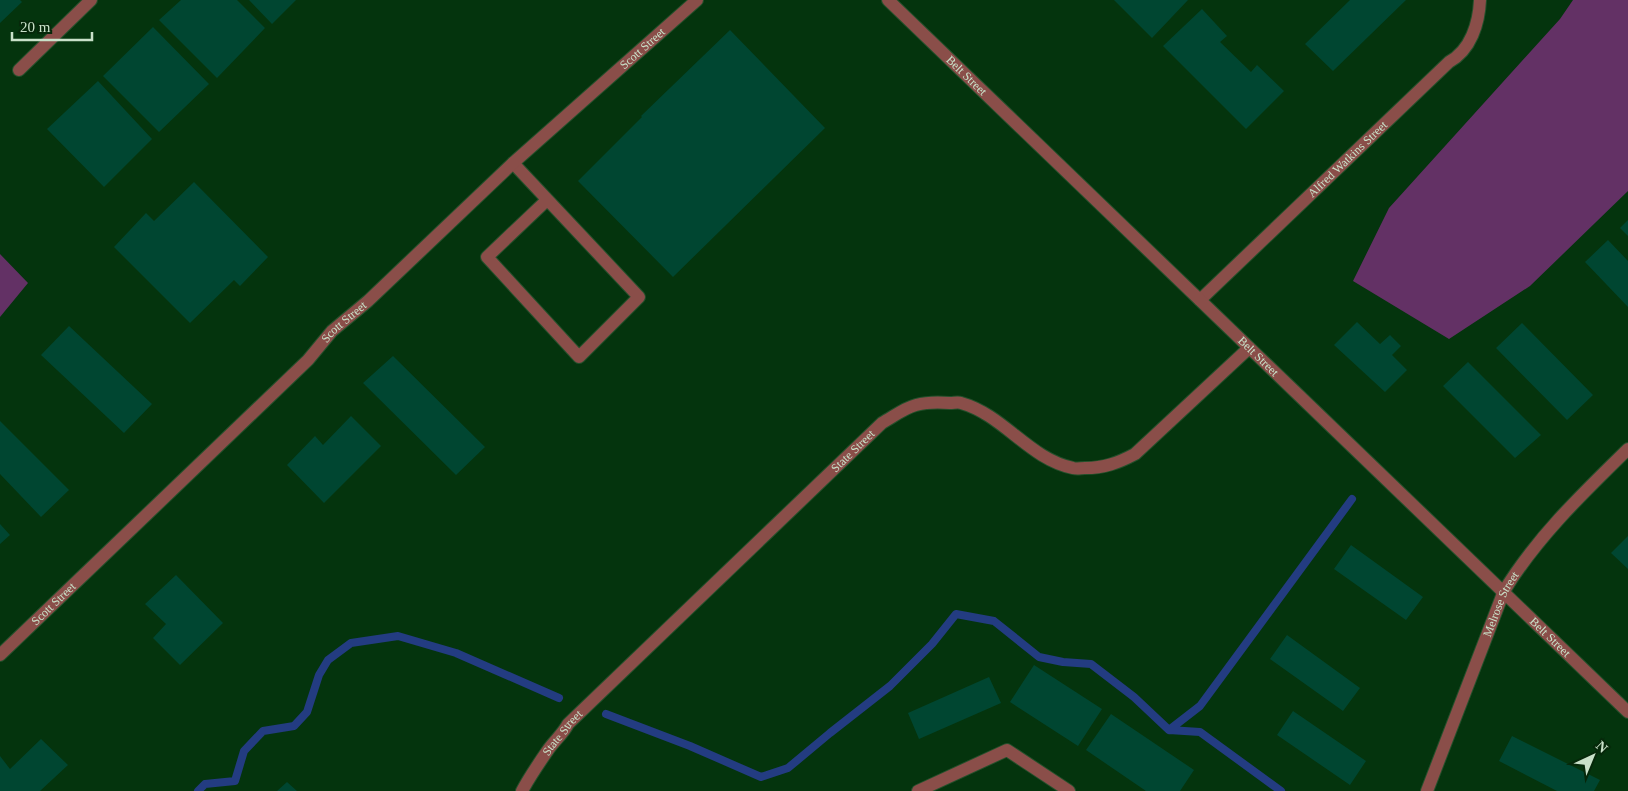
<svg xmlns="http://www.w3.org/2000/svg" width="1628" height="791" viewBox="0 0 1628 791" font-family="Georgia,serif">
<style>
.green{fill:#633165}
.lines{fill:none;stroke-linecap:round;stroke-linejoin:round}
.stream{stroke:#233c81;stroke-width:8}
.building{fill:#004631}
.service-casing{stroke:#24502b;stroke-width:14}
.minor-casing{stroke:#24502b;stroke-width:14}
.tertiary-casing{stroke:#24502b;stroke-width:14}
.service{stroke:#8a4e49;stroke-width:12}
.minor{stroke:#8a4e49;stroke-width:12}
.tertiary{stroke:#8a4e49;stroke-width:12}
.labels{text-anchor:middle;stroke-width:4.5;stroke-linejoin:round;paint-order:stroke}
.street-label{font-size:12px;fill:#c9e1c9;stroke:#06280a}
</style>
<rect width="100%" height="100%" fill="#04340d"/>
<path class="green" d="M1573 0H1628V191L1530 286 1449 339 1353 281 1389 208 1560 19Z
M0 254 28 283 0 317Z"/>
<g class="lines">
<path class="stream" d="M606 714 690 746 761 777 788 768 830 733 890 686 932 644 956 614 994 621 1039 657 1063 662 1091 664 1134 697 1169 730 1200 732 1281 791
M1169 730 1200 706 1352 499
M198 791 205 784 235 781 244 751 263 731 294 726 307 712 319 675 328 660 351 643 398 636 456 653 559 698"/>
</g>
<path class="building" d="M0 0H20L22 2 0 23Z
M181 0H237L265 28 217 78 159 20Z
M249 0H296L272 24Z
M1114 0H1188L1152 38Z
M1350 0H1406L1333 71 1305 44Z
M1202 9 1227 36 1220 42 1251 72 1257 65 1284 91 1246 129 1163 46Z
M153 27 209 84 159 132 103 76Z
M730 30 825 128 673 277 578 181 642 117 641 116Z
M98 81 152 139 104 187 47 129Z
M194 182 268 257 240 286 234 280 190 323 114 247 146 213 154 221Z
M1628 220V236L1620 228Z
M1608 240 1628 261V307L1585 262Z
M1357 322 1380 344 1390 335 1401 346 1392 355 1407 370 1385 392 1334 345Z
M1522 323 1593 395 1567 420 1496 348Z
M69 326 152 404 124 433 41 355Z
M393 356 485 447 456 475 363 383Z
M1468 362 1541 435 1515 458 1443 386Z
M351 416 381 446 324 503 287 465 315 436 323 445Z
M0 421 69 490 41 517 0 474Z
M0 524 10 535 0 544Z
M1628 536V569L1611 553Z
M1351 545 1423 597 1406 620 1334 569Z
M176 575 223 623 180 665 153 638 166 624 145 604Z
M1287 635 1360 688 1343 711 1270 659Z
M1034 665 1102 709 1078 746 1010 702Z
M989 677 1001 703 919 739 908 713Z
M1293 711 1366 761 1350 785 1277 735Z
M1111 714 1194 770 1180 791H1146L1086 750Z
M1512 736 1600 780 1594 791H1557L1499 761Z
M41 739 68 765 40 791H0V756L10 769Z
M287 782 297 791H277Z"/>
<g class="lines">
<g class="service-casing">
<path id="service" d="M19 70 91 0
M513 163 639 297 579 357 487 257 547 200
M918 791 1007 750 1069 791"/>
</g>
<g class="minor-casing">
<g id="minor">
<path id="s1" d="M1200 300 1449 62C1471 50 1479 23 1480 0"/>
<path id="s2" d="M0 655 308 360 332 331 368 301 513 163 697 0"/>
<path id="s3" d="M522 791C530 776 539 763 548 750 554 741 563 734 568 724L882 423C893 417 904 408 916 405 927 402 939 402 950 403 954 403 958 402 961 403 1004 415 1029 459 1073 468 1077 469 1081 468 1085 468 1104 468 1118 463 1135 454L1249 348"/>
<path id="s4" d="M1427 791 1504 591C1537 537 1583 493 1628 449"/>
</g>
</g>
<g class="tertiary-casing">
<g id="tertiary">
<path id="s5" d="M888 0 1628 712"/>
</g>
</g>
<use href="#service" class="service"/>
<use href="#minor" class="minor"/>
<use href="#tertiary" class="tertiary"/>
</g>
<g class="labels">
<g class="street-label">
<text dy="4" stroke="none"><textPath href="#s2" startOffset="884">Scott Street</textPath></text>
<text dy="4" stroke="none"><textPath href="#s5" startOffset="109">Belt Street</textPath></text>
<text dy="4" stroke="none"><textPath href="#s1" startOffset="204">Alfred Watkins Street</textPath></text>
<text dy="4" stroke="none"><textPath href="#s2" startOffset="479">Scott Street</textPath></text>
<text dy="4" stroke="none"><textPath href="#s5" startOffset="514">Belt Street</textPath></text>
<text dy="4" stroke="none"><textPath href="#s3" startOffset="476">State Street</textPath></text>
<text dy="4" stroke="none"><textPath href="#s2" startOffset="74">Scott Street</textPath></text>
<text dy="4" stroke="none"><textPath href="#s4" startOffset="201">Melrose Street</textPath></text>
<text dy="4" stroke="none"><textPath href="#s5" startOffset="919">Belt Street</textPath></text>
<text dy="4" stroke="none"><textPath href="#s3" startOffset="71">State Street</textPath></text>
</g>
</g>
<g transform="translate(1593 756) rotate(44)" stroke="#06280a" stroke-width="4" paint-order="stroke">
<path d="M0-4L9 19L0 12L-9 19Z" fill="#c9e1c9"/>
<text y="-8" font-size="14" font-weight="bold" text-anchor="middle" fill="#c9e1c9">N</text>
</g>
<path d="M12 32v8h80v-8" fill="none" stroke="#c9e1c9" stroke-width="2.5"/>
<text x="20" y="32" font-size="15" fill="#c9e1c9" stroke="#06280a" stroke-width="4" paint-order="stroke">20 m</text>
</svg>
